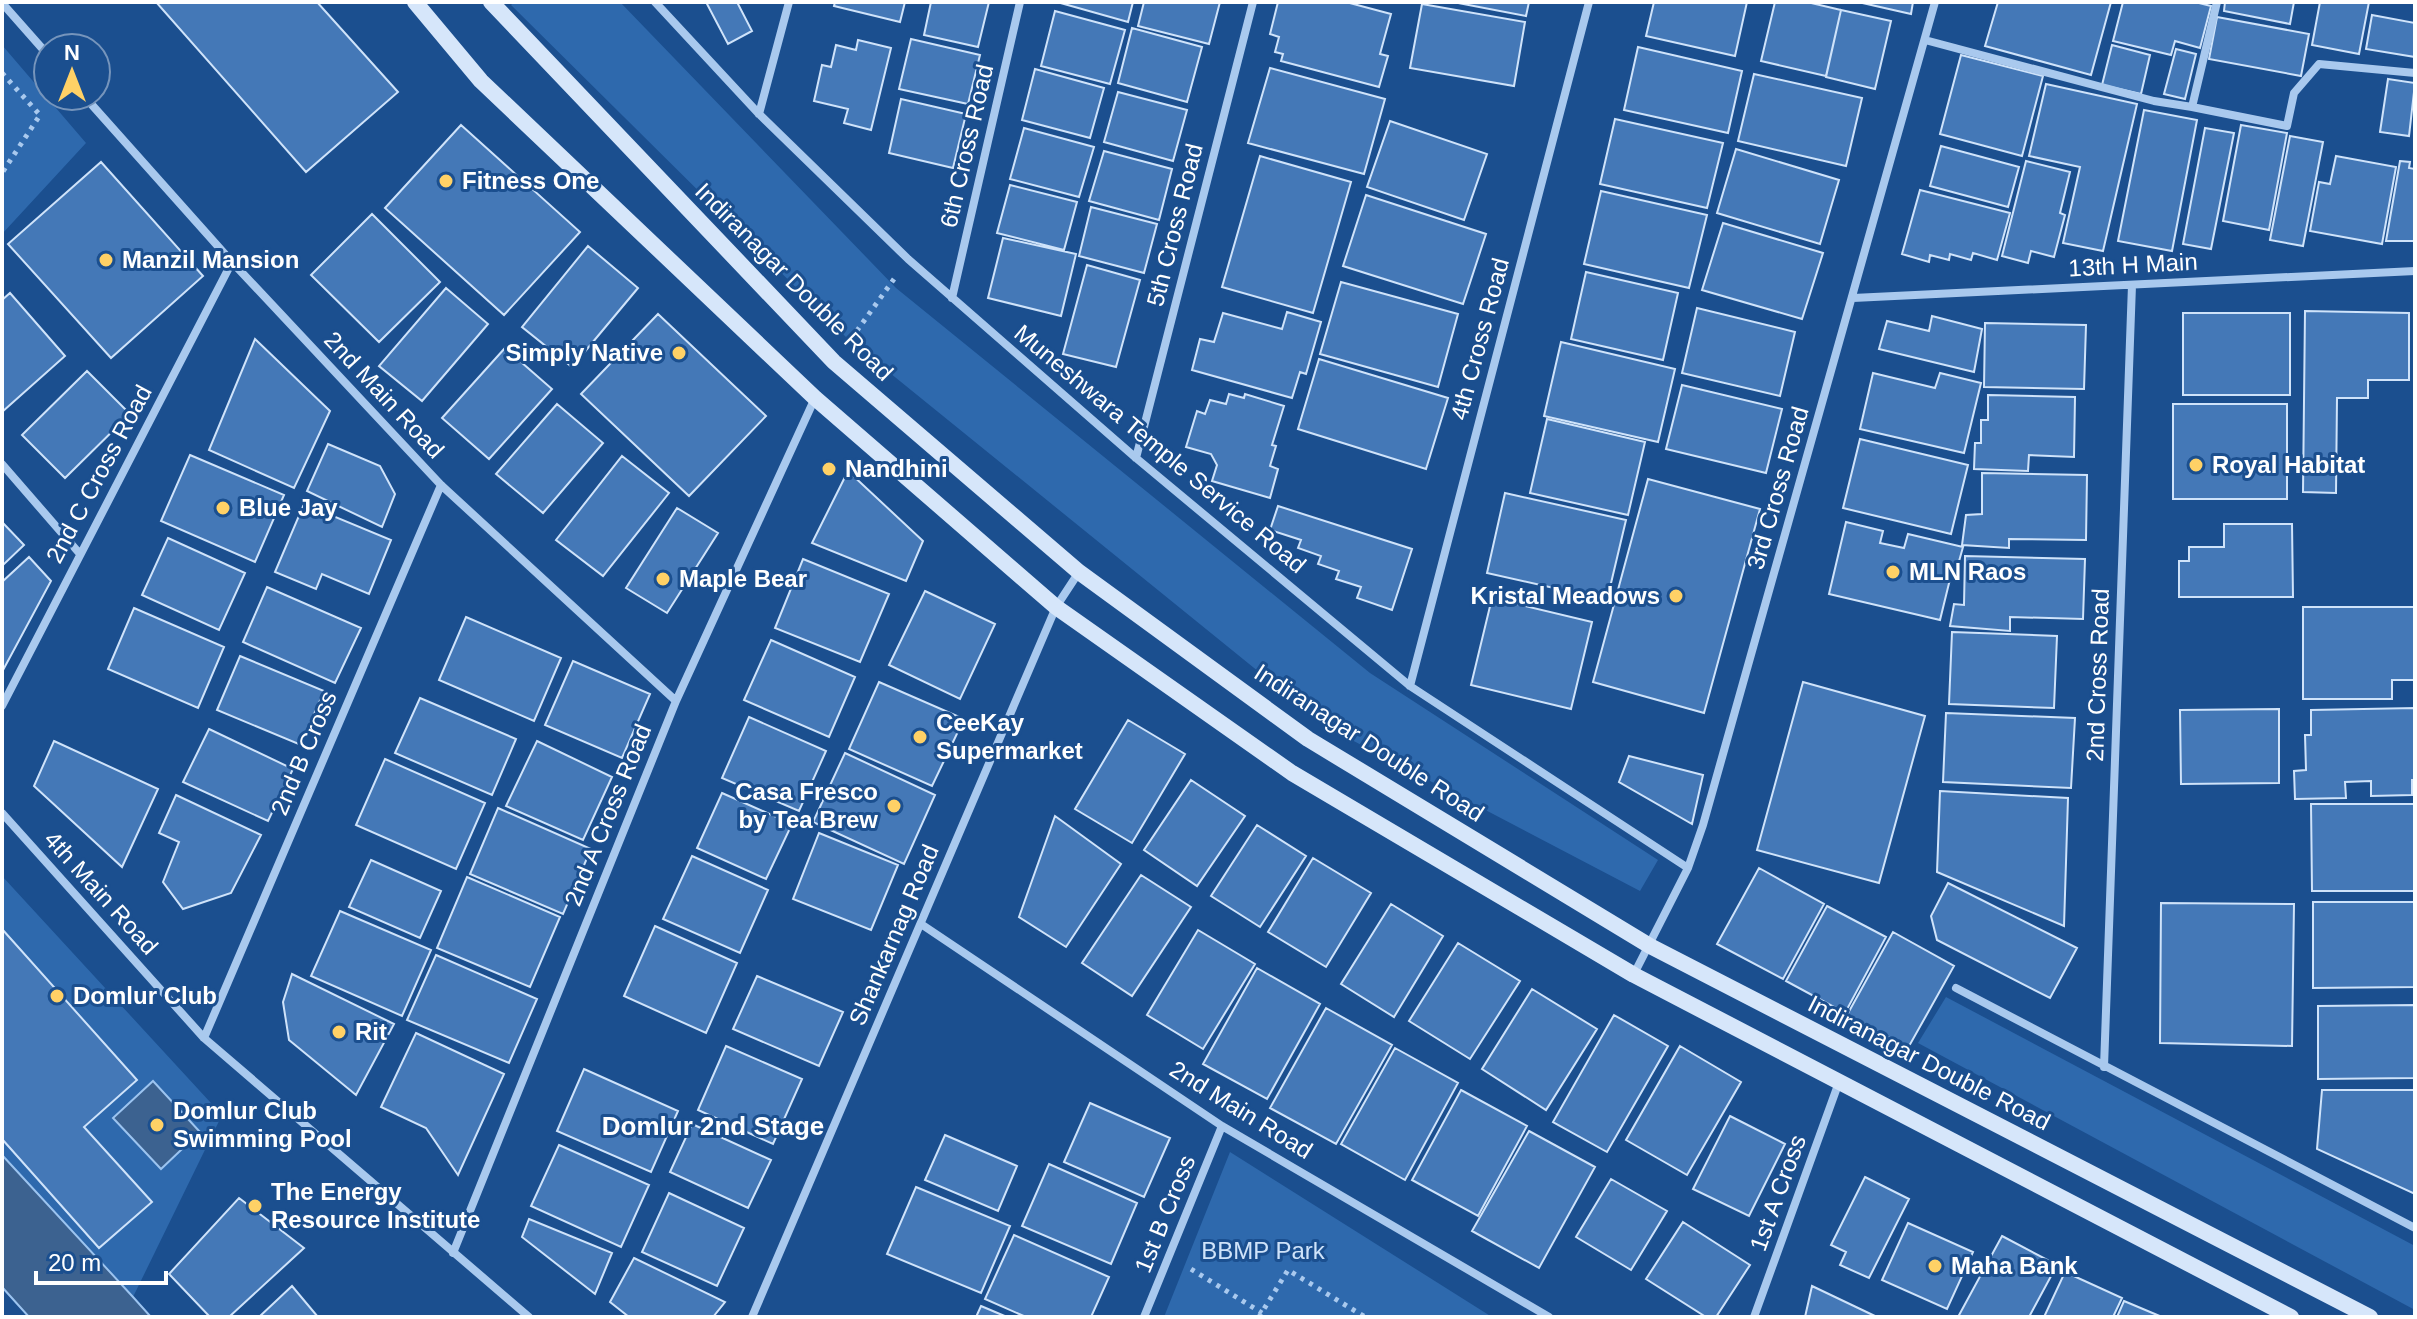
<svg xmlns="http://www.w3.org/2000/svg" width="2417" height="1319" viewBox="0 0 2417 1319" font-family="Arial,sans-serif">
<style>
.green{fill:#2e69ad}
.water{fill:#3c6290;stroke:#9cc4f0;stroke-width:2}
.building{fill:#4478b7;stroke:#cfe3fa;stroke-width:2}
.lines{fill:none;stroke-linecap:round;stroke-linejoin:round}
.path{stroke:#a9c9ee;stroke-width:5;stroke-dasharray:4 6;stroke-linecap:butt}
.street{stroke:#a9c9ee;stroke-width:8}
.secondary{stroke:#d6e6fa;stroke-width:16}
.poi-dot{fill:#ffd166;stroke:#1b4f8f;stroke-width:3}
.labels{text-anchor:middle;stroke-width:6;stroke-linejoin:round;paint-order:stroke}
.street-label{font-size:24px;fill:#fff;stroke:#1b4f8f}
.poi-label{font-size:24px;font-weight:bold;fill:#fff;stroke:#1b4f8f;text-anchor:start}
.park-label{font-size:24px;fill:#cfe3fa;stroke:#1b4f8f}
.neighbourhood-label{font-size:26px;font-weight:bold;fill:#fff;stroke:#1b4f8f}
</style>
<rect width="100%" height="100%" fill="#1b4f8f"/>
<path class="green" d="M514 2H620L896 288 1370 673 1658 860 1640 891 1327 727 848 339 511 5Z
M2 45 86 143 2 234Z
M2 876 222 1115 133 1297 2 1155Z
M1946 997 2415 1246V1310L1918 1043Z
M1230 1152 1492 1317H1164Z"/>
<path class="water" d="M153 1081 200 1132 161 1169 113 1118Z
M2 1155 133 1297 151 1317H29L2 1287Z"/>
<path class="building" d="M156 2H317L398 92 306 172Z
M706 2H737L752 31 728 44Z
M835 2H905L900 22 834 6Z
M931 2H989L978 47 924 35Z
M1057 2H1133L1128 22Z
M1144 2H1220L1209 44 1138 26Z
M1278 2H1346L1391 14 1380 54 1388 56 1379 87 1281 61 1283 54 1275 52 1279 37 1270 34Z
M1453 2H1529L1526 16Z
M1654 2H1747L1735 56 1646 36Z
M1775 2H1807L1841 10 1826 76 1761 61Z
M1858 2H1913L1911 14Z
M1998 2H2111L2091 75 1985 46Z
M2123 2H2195L2211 6 2200 48 2175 41 2171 55 2113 41Z
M2225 2H2294L2290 24 2224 11Z
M2320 2H2369L2359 54 2312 45Z
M1422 4 1525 22 1514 86 1410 68Z
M1841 10 1891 21 1875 89 1826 77Z
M1055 11 1125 30 1110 84 1041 66Z
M2372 15 2415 23V57L2366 49Z
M2217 17 2309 34 2301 76 2209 59Z
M1132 28 1202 47 1187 102 1118 83Z
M911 39 980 55 968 104 899 89Z
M858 40 891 48 871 130 844 123 848 109 814 101 822 65 831 67 836 45 856 50Z
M2112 45 2150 55 2141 94 2102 85Z
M1638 47 1742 71 1728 133 1624 110Z
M2176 49 2196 54 2185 99 2164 94Z
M1961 55 2043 76 2022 156 1940 134Z
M1270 68 1385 99 1364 174 1248 143Z
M1035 69 1104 88 1090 138 1022 120Z
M1754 74 1862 98 1846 166 1738 141Z
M2388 79 2415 83 2409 136 2380 132Z
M2046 84 2137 104 2103 251 2063 243 2080 167 2029 156Z
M1118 92 1187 110 1173 161 1104 142Z
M901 99 966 114 953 168 889 153Z
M2144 110 2197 120 2172 251 2118 241Z
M1615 119 1723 143 1707 208 1600 184Z
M1390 121 1487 154 1464 220 1367 187Z
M461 125 580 232 504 315 385 208Z
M2241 125 2287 133 2269 230 2223 221Z
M1024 128 1094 147 1079 197 1010 179Z
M2205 128 2234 133 2211 249 2183 244Z
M2290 136 2323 142 2303 246 2270 240Z
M1941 146 2019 167 2008 207 1930 186Z
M1736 149 1839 180 1820 244 1717 213Z
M1104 151 1172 169 1159 220 1089 201Z
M1260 156 1351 182 1313 313 1222 287Z
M2336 156 2396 167 2382 244 2310 231 2319 182 2330 184Z
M2026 161 2070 172 2060 213 2065 215 2054 257 2031 251 2028 263 2002 256Z
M2400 161 2410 162 2409 168 2415 169V241H2386Z
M101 162 203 276 111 358 8 244Z
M1010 185 1077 202 1064 250 997 233Z
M1920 190 2010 213 1997 260 1973 253 1971 260 1950 254 1949 260 1930 255 1929 262 1902 254Z
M1601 191 1707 215 1689 288 1584 264Z
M1366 195 1486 234 1463 304 1343 266Z
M1091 207 1157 224 1144 273 1079 256Z
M372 214 440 282 379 342 311 275Z
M1723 223 1823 253 1802 319 1702 290Z
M1003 238 1076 254 1061 316 988 298Z
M588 246 638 288 572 367 522 327Z
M1087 265 1140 280 1116 367 1063 354Z
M1586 272 1678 293 1663 360 1571 339Z
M1341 282 1458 314 1438 387 1320 354Z
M446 288 488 324 422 401 379 366Z
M10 293 65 356 2 412V300Z
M1697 308 1795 332 1780 396 1682 373Z
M2305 311 2409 313V380H2368V398H2337L2336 493 2303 492Z
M1287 312 1321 322 1306 374 1300 372 1292 398 1192 370 1200 339 1214 342 1223 313 1282 329Z
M2183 313H2290V395H2183Z
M658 314 766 416 689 496 581 394Z
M1932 316 1982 329 1974 372 1879 349 1887 321 1929 331Z
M1985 323 2086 325 2084 389 1984 387Z
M255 339 330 411 294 488 209 450Z
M1561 342 1675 369 1658 442 1544 416Z
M505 348 552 389 489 459 442 418Z
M1319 359 1448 398 1426 469 1298 429Z
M87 371 130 414 65 478 22 435Z
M1873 373 1935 388 1940 373 1981 383 1964 453 1860 429Z
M1682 385 1782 409 1766 473 1666 449Z
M1229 394 1244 398 1245 394 1284 406 1272 445 1276 446 1270 466 1278 469 1270 498 1212 481 1217 465 1211 454 1186 447 1197 411 1205 414 1210 400 1226 404Z
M1988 395 2075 397 2074 457 2029 455 2028 471 1974 469 1975 443H1981V420H1988Z
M557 404 603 443 543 513 496 474Z
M2173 404H2287V499H2173Z
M1547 419 1645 442 1628 515 1530 493Z
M1860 439 1968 465 1951 534 1843 508Z
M328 444 380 466 395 494 382 527 307 491Z
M190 455 284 495 255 562 161 521Z
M622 456 669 493 603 576 556 540Z
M848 471 923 541 906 581 812 543Z
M1982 473 2087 475 2086 540 2009 539V548L1962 545 1966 515 1982 514Z
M1648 479 1760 509 1704 713 1593 682Z
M1505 493 1626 520 1607 600 1487 573Z
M304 504 391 540 369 594 322 574 316 589 275 572Z
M1278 506 1412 549 1392 610 1357 598 1361 587 1336 579 1339 571 1318 564 1321 556 1298 548 1301 540 1270 530Z
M677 508 718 533 667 613 626 588Z
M2 522 24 545 2 566Z
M1846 522 1883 531 1880 543 1904 548 1908 534 1963 547 1956 572 1952 571 1940 620 1829 594Z
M2224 524H2292L2293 597H2179V561H2189V547H2224Z
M168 538 245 573 219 630 142 595Z
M1965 556 2085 559 2083 619 2010 617V631L1950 626 1954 604 1964 605Z
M29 557 51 581 2 672V582Z
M803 559 889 594 860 662 775 628Z
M267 587 361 628 335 683 243 642Z
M925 591 995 624 960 699 889 665Z
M1492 598 1592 622 1571 709 1471 685Z
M2303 607H2415V680H2392V699H2303Z
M134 608 224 647 198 708 108 669Z
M466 617 561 658 534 721 439 680Z
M1952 632 2057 636 2054 708 1949 704Z
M771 640 855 677 829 737 744 700Z
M240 656 324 691 301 745 217 710Z
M573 661 650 694 622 758 545 725Z
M879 682 964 719 932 786 849 749Z
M1803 682 1925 716 1879 883 1757 850Z
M420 698 516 739 492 795 395 753Z
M2415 708V780H2412V795L2371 796V781L2345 782 2346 798 2295 799 2294 771 2306 770 2305 735H2311V710Z
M2279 709V783L2181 784 2180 710Z
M1946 713 2075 718 2071 788 1943 782Z
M749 717 826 751 799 811 722 778Z
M1128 720 1185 754 1132 843 1075 809Z
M209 729 293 769 268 821 183 782Z
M54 741 158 789 122 867 34 786Z
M537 741 612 777 583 840 506 806Z
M845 753 935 795 904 864 813 822Z
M1629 756 1703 775 1692 824 1619 782Z
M385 759 485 803 456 869 356 825Z
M1191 780 1245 816 1197 886 1144 850Z
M1940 791 2068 798 2064 926 1937 872Z
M722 793 792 824 766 879 697 848Z
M176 795 261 835 231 893 183 909 163 882 179 842 159 833Z
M2311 804H2415V891H2312Z
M498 808 591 849 563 914 470 874Z
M1055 816 1121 864 1066 947 1019 917Z
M1257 825 1306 856 1260 927 1211 896Z
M819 833 898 865 871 930 793 899Z
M692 856 768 890 740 953 663 919Z
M1313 858 1371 893 1326 967 1268 932Z
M371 860 441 891 420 938 349 907Z
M1759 868 1824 904 1783 979 1717 944Z
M1141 875 1191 907 1132 996 1082 963Z
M467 877 560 917 530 987 437 948Z
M1948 883 2077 948 2050 998 1937 940 1931 916Z
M2313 902H2415V987L2313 988Z
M2161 903 2294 904 2292 1046 2160 1043Z
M1391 904 1443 936 1394 1017 1341 984Z
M1827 906 1886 937 1845 1013 1786 981Z
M340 911 431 950 402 1016 311 976Z
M655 926 737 963 706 1033 624 996Z
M2 929 137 1080 84 1127 152 1202 99 1248 2 1139Z
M1198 930 1255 964 1203 1049 1147 1015Z
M1893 932 1954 966 1908 1048 1847 1015Z
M1458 943 1520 981 1470 1059 1409 1021Z
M436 955 537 999 509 1063 407 1020Z
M1257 968 1320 1004 1267 1099 1203 1064Z
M292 974 394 1024 356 1095 289 1040 283 1002Z
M757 976 843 1012 819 1066 733 1029Z
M1532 989 1597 1029 1546 1110 1482 1069Z
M2415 1005V1078L2318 1079V1006Z
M1326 1008 1392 1045 1336 1144 1270 1108Z
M1614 1015 1668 1046 1607 1152 1553 1122Z
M416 1033 504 1074 458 1175 426 1128 381 1107Z
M726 1046 802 1079 773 1144 698 1110Z
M1680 1046 1741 1082 1687 1175 1626 1140Z
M1395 1048 1458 1083 1405 1180 1341 1144Z
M584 1069 678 1111 651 1172 557 1131Z
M1461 1090 1527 1126 1478 1216 1412 1180Z
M2322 1090H2415V1194L2317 1149Z
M1090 1103 1170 1138 1144 1197 1064 1162Z
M1730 1116 1785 1144 1749 1216 1693 1189Z
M692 1124 771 1160 748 1208 670 1172Z
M1529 1131 1595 1167 1539 1268 1472 1231Z
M945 1135 1017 1166 998 1211 925 1180Z
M559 1145 649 1185 621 1247 531 1206Z
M1049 1164 1137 1203 1111 1264 1022 1226Z
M1865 1177 1909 1199 1869 1278 1840 1265 1846 1252 1831 1245Z
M1611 1179 1667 1211 1631 1270 1576 1237Z
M916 1187 1010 1226 981 1293 887 1254Z
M669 1193 744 1228 717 1286 642 1252Z
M239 1198 304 1248 229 1317H210L169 1274Z
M529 1219 612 1253 595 1294 522 1237Z
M1683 1222 1750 1265 1716 1317H1706L1646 1279Z
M1908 1223 1973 1252 1947 1309 1882 1280Z
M1014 1235 1109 1277 1091 1317H1026L985 1299Z
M2002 1236 2057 1265 2029 1317H1958Z
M634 1258 725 1302 713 1317H629L610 1302Z
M2065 1272 2122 1298 2113 1317H2044Z
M292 1286 318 1317H259Z
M1812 1286 1877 1317H1805Z
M2124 1301 2162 1317H2117Z
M981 1306 1007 1317H976Z"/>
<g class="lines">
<path class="path" d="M2 73 40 115 2 173
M851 339 894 279
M1191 1269 1262 1313
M1259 1317 1288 1270 1365 1317"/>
<path class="street" d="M655 2 759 114 908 259 1136 458 1410 686 1688 868
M2 3 48 55
M1925 40 2154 101 2192 107 2217 2
M84 96 232 262 441 485 676 701
M2192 107 2287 126 2294 93 2319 64 2415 73
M759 114 789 2
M952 298 1020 2
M1853 298 2415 271
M1136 458 1253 2
M2 464 80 554
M1410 686 1589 2
M2 706 232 262
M2 813 204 1038 529 1317
M921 924 1222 1126 1549 1317
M1634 974 1688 868 1703 825 1935 2
M1956 988 2415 1228
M204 1038 441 485
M2104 1067 2132 285
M453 1253 676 701 815 398
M752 1317 1056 607 1079 572
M1144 1317 1222 1126
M1754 1317 1839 1082"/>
<path class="secondary" d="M415 2 481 81 815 398 1056 607 1292 773 1634 975 2291 1317
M491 2 834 362 1079 572 1308 739 1650 946 2370 1317"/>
</g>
<g class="poi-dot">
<circle cx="446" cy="181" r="8"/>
<circle cx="106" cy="260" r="8"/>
<circle cx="679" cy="353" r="8"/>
<circle cx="2196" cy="465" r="8"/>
<circle cx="829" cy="469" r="8"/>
<circle cx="223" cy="508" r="8"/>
<circle cx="1893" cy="572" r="8"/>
<circle cx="663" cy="579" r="8"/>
<circle cx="1676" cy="596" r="8"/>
<circle cx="920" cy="737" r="8"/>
<circle cx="894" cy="806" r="8"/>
<circle cx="57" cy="996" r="8"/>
<circle cx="339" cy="1032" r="8"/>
<circle cx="157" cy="1125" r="8"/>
<circle cx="255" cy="1206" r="8"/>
<circle cx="1935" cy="1266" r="8"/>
</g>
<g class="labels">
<g class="street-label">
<text transform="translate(967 146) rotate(-77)" y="8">6th Cross Road</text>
<text transform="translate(1175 225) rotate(-76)" y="8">5th Cross Road</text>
<text transform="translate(2133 265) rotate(-3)" y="8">13th H Main</text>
<text transform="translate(794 282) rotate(45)" y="8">Indiranagar Double Road</text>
<text transform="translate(1480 339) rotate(-75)" y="8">4th Cross Road</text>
<text transform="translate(384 395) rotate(47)" y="8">2nd Main Road</text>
<text transform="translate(1160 449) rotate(40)" y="8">Muneshwara Temple Service Road</text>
<text transform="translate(99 474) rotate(-62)" y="8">2nd C Cross Road</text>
<text transform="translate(1778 488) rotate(-74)" y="8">3rd Cross Road</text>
<text transform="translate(2098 675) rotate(-88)" y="8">2nd Cross Road</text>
<text transform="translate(1369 743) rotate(33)" y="8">Indiranagar Double Road</text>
<text transform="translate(304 753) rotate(-67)" y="8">2nd B Cross</text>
<text transform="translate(608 815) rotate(-68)" y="8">2nd A Cross Road</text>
<text transform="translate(101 893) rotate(48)" y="8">4th Main Road</text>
<text transform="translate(894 935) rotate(-67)" y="8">Shankarnag Road</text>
<text transform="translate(1929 1063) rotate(27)" y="8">Indiranagar Double Road</text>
<text transform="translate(1241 1110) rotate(32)" y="8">2nd Main Road</text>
<text transform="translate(1778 1193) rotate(-70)" y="8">1st A Cross</text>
<text transform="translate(1165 1214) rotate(-68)" y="8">1st B Cross</text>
</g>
<g class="poi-label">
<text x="462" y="189">Fitness One</text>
<text x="122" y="268">Manzil Mansion</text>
<text x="663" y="361" text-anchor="end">Simply Native</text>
<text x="2212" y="473">Royal Habitat</text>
<text x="845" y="477">Nandhini</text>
<text x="239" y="516">Blue Jay</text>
<text x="1909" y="580">MLN Raos</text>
<text x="679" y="587">Maple Bear</text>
<text x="1660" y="604" text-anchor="end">Kristal Meadows</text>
<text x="936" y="731">CeeKay<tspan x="936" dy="28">Supermarket</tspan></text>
<text x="878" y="800" text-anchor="end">Casa Fresco<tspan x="878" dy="28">by Tea Brew</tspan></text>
<text x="73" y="1004">Domlur Club</text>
<text x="355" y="1040">Rit</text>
<text x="173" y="1119">Domlur Club<tspan x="173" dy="28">Swimming Pool</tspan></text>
<text x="271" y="1200">The Energy<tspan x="271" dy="28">Resource Institute</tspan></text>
<text x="1951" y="1274">Maha Bank</text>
</g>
<g class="park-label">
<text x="1263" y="1259">BBMP Park</text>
</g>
<g class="neighbourhood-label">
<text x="713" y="1135">Domlur 2nd Stage</text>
</g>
</g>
<rect width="2417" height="1319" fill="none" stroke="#ffffff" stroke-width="8"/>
<g transform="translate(72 72)"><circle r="38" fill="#1b4f8f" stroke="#7695bc" stroke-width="2"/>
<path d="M0-6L14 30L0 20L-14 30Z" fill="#ffd166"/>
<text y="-12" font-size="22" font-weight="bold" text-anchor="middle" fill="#ffffff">N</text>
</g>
<path d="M36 1271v12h130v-12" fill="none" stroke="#ffffff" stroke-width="4"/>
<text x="48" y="1271" font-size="24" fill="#ffffff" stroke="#1b4f8f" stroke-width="6" paint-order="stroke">20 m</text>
</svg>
